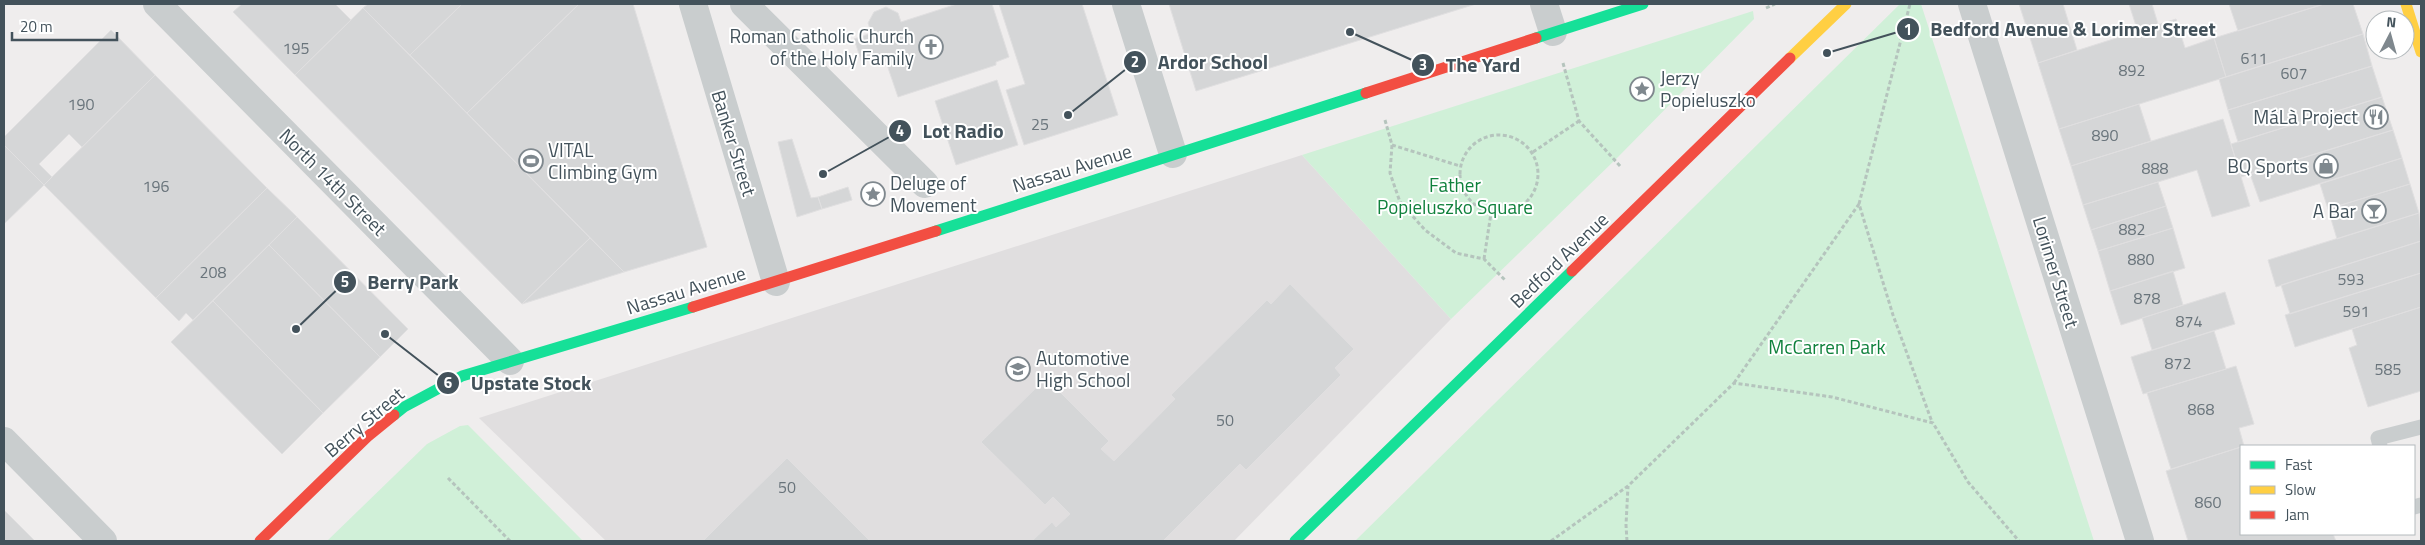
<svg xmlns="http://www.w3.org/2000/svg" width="2425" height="545" viewBox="0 0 2425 545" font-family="'Titillium Web',sans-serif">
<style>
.education{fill:#e0dedf}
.green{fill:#d0f0d8}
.building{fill:#d5d6d7;stroke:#e0dfe0}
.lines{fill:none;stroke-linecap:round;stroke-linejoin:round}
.path{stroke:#b5c4bd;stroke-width:3;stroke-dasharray:4 2.5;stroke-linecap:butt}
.lane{stroke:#c9cdce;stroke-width:15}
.street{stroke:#c9cdce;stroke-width:28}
.fast{stroke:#16e098;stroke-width:11}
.slow{stroke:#ffcf43;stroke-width:11}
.jam{stroke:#f24e42;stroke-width:11}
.labels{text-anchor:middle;stroke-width:4;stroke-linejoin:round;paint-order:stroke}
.number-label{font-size:16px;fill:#69747b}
.poi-label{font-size:19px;fill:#43525b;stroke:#fff;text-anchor:end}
.street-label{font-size:19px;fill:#43525b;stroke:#fff}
.park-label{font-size:19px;fill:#0f813c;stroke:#fff}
.leader{fill:none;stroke:#43525b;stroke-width:2}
.callout-dot{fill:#43525b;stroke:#fff;stroke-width:2}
.mark-label{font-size:15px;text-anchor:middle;font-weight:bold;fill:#fff}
.callout-label{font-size:20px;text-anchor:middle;font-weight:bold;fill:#43525b;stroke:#fff;stroke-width:4;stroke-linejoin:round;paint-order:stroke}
</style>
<rect width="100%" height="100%" fill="#efeded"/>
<path class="education" d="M1302 155 1451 319 1234 541H606L479 418Z"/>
<path class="green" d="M1900 4H1921L2094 541H1355Z
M1753 11 1754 19 1617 158 1451 319 1302 155Z
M468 425 583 541H327L427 444 460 426Z"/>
<path class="building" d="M242 4H335L351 20 295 75 233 12Z
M368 4H462L410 55 363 8Z
M462 4H579L467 113 410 55Z
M579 4H633L707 247 624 272 467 113Z
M957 4H992L1009 57 996 62V65L898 97 884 56 862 63 854 39 877 31 871 32 868 23 874 12 886 7 898 13 901 22Z
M999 4H1082L1118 115 1024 145 1006 90 1025 84Z
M1169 4H1476L1196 91Z
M2019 4H2063L2077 50 2038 63Z
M2129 4H2152L2158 24 2138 32Z
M2229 4H2324L2238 31Z
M2324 4H2353L2363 34 2226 77 2214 38Z
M363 8 590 238 522 304 295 75Z
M2176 19 2185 48 2214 38 2226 77 2059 129 2038 63Z
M111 30 155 75 82 147 69 134 39 164 52 177 44 185 4 145V137Z
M2363 34 2372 66 2228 110 2219 79Z
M2372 66 2382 97 2238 142 2228 110Z
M155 75 267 188 156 298 44 185Z
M997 80 1018 145 956 165 935 101Z
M2382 97 2393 130 2241 177 2231 144Z
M2139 104 2151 141 2071 166 2059 129Z
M2223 119 2250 206 2212 217 2197 170 2083 205 2071 166Z
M2393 130 2402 158 2260 202 2250 174Z
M792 139 811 198 818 197 822 209 797 217 778 142Z
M4 145 44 185 4 224Z
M2402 158 2410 184 2328 209 2320 184Z
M2158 182 2166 206 2091 230 2083 205Z
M2410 184 2419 213 2337 239 2328 209Z
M848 187 852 200 822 209 818 197Z
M267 188 297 217 193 320 186 313 179 321 156 298Z
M2166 206 2173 228 2098 251 2091 230Z
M2419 213 2421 241 2276 287 2268 260Z
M297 217 408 329 380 357 269 245Z
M2173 228 2185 268 2110 291 2098 251Z
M590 238 624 272 522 304Z
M2421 241V273L2290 314 2281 285Z
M269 245 380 357 323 413 213 301Z
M2173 271 2183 305 2121 325 2110 291Z
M2421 273V307L2295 347 2285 315Z
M1290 284 1354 349 1335 368 1341 375 1246 470 1240 464 1163 541H1032L1052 522 1056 527 1070 514 1053 497 1045 505 981 442 1046 378 1109 441 1101 449 1114 461 1175 399 1171 395 1267 300 1271 304Z
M2225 292 2235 324 2152 350 2142 318Z
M213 301 323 413 282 454 171 342Z
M2421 307V391L2368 407 2349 348 2357 345 2352 329Z
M2214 331 2226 369 2143 394 2131 357Z
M2236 366 2254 424 2239 428 2244 446 2171 469 2147 393Z
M2241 447V534H2333L2336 541H2188L2166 471Z
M787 458 870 541H703L728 516Z
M4 510 35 541H4Z"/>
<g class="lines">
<path class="path" d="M1766 8 1775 4
M1563 63 1579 121 1621 167
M1385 120 1392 145 1390 173 1400 202 1425 230 1456 253 1484 259 1506 281
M1460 174a39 39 0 1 1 78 0a39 39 0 1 1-78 0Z
M1392 145 1460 166
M1533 152 1579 121
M1859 204 1910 4
M1484 259 1491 213
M1734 383 1859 204 1893 315 1932 422
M448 478 510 541
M1551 541 1628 486 1734 383 1832 397 1933 423 1968 482 2019 541
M1627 541 1626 525 1628 486"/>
<path class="lane" d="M2380 446 2378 438 2421 427
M2414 507 2421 505"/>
<path class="street" d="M157 4 510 361
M693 4 776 282
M744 4 925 184
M1126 4 1173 154
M1544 4 1553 32
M1972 4 2140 541
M4 441 103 541"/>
<path class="fast" d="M1536 38 1643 4
M936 231 1366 93
M394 415 404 407 462 376 693 307
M1295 541 1572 271"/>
<path class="slow" d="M2406 4 2421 52
M1790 58 1846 4"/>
<path class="jam" d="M1366 93 1536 38
M1572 271 1790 58
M693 307 936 231
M260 541 367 437 394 415"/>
</g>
<defs>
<g id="church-ring" transform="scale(1.25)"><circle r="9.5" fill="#fff" stroke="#7f888e" stroke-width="1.5"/><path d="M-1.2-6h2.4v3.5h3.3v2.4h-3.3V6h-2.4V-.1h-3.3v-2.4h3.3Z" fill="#7f888e"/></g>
<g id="sight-ring" transform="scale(1.25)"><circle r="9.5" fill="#fff" stroke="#7f888e" stroke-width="1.5"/><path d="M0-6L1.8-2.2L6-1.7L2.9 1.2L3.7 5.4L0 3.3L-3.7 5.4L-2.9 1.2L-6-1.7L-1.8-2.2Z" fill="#7f888e"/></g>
<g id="restaurant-ring" transform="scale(1.25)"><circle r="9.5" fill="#fff" stroke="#7f888e" stroke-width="1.5"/><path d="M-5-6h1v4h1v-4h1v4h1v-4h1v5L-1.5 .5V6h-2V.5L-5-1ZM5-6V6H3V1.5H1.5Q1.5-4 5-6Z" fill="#7f888e"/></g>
<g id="stadium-ring" transform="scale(1.25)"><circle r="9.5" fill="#fff" stroke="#7f888e" stroke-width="1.5"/><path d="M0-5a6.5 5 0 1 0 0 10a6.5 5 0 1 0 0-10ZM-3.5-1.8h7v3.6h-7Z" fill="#7f888e"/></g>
<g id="shop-ring" transform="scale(1.25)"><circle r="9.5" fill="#fff" stroke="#7f888e" stroke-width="1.5"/><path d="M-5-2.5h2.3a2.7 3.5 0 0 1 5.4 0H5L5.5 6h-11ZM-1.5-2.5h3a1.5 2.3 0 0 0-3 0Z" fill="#7f888e"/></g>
<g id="bar-ring" transform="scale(1.25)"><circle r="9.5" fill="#fff" stroke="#7f888e" stroke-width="1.5"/><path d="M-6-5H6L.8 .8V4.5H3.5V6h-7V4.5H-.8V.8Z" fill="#7f888e"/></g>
<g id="school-ring" transform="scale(1.25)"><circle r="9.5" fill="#fff" stroke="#7f888e" stroke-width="1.5"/><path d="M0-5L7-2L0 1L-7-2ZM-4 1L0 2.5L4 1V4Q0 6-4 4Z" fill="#7f888e"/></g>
</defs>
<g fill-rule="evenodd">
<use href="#church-ring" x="931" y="47"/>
<use href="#sight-ring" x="1642" y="89"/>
<use href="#restaurant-ring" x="2376" y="117"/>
<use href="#stadium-ring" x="531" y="161"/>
<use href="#shop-ring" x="2326" y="166"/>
<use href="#sight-ring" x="873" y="194"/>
<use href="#bar-ring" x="2374" y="211"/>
<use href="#school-ring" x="1018" y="369"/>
</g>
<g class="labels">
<g class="number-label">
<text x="296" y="54">195</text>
<text x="2254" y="64">611</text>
<text x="2132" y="76">892</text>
<text x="2294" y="79">607</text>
<text x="81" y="110">190</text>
<text x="1040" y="130">25</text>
<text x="2105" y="141">890</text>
<text x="2155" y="174">888</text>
<text x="156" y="192">196</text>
<text x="2132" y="235">882</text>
<text x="2141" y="265">880</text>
<text x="213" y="278">208</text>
<text x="2351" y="285">593</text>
<text x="2147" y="304">878</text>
<text x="2356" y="317">591</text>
<text x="2189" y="327">874</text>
<text x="2178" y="369">872</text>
<text x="2388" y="375">585</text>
<text x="2201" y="415">868</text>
<text x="1225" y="426">50</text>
<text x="787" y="493">50</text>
<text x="2208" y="508">860</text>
</g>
<g class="poi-label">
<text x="914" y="43">Roman Catholic Church<tspan x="914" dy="22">of the Holy Family</tspan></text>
<text x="1660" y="85" text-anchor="start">Jerzy<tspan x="1660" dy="22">Popieluszko</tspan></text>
<text x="2358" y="124">MáLà Project</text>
<text x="548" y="157" text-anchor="start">VITAL<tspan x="548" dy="22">Climbing Gym</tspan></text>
<text x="2308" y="173">BQ Sports</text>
<text x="890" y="190" text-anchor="start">Deluge of<tspan x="890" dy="22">Movement</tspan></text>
<text x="2356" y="218">A Bar</text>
<text x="1036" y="365" text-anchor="start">Automotive<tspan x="1036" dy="22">High School</tspan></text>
</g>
<g class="street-label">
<text transform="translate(734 143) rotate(73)" y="7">Banker Street</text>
<text transform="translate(1072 168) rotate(-17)" y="7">Nassau Avenue</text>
<text transform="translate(333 182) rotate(45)" y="7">North 14th Street</text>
<text transform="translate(1559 260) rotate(-44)" y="7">Bedford Avenue</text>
<text transform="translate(2056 272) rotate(73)" y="7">Lorimer Street</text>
<text transform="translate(686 290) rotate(-17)" y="7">Nassau Avenue</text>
<text transform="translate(364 422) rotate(-40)" y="7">Berry Street</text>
</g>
<g class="park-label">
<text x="1455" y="192">Father<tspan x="1455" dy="22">Popieluszko Square</tspan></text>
<text x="1827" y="354">McCarren Park</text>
</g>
</g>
<path class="leader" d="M1827 53L1908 29M1068 115L1135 62M1350 32L1423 65M823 174L900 131M296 329L345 282M385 334L448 383"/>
<g class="callout-dot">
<circle cx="1827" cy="53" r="5"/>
<circle cx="1068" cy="115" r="5"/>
<circle cx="1350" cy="32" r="5"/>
<circle cx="823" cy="174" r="5"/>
<circle cx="296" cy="329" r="5"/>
<circle cx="385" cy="334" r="5"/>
<circle cx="1908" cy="29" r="12"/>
<circle cx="1135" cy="62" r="12"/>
<circle cx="1423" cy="65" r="12"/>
<circle cx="900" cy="131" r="12"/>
<circle cx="345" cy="282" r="12"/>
<circle cx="448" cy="383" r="12"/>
</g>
<g class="mark-label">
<text x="1908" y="35">1</text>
<text x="1135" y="67">2</text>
<text x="1423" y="70">3</text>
<text x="900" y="136">4</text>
<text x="345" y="287">5</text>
<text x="448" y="388">6</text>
</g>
<g class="callout-label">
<text x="2073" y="36">Bedford Avenue &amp; Lorimer Street</text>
<text x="1213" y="69">Ardor School</text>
<text x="1483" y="72">The Yard</text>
<text x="963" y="138">Lot Radio</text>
<text x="413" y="289">Berry Park</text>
<text x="531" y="390">Upstate Stock</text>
</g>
<rect width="2425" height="545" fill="none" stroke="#43525b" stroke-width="10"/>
<rect x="2240" y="445" width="175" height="90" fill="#ffffff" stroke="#b4babd"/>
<rect x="2250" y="461" width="25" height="8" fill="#16e098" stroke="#b4babd"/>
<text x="2285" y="470" font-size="15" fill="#43525b">Fast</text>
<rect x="2250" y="486" width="25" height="8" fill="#ffcf43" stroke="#b4babd"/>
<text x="2285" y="495" font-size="15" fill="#43525b">Slow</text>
<rect x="2250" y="511" width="25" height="8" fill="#f24e42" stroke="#b4babd"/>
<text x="2285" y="520" font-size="15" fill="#43525b">Jam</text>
<g transform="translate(2390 35) rotate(6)"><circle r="24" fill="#ffffff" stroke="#b4babd"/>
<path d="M0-4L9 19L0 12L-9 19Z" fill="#7f888e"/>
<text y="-8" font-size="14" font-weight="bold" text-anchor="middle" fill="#43525b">N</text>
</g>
<path d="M12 32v8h105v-8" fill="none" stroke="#43525b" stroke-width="2.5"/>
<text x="20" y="32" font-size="15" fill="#43525b" stroke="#ffffff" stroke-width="4" paint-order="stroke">20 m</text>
</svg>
